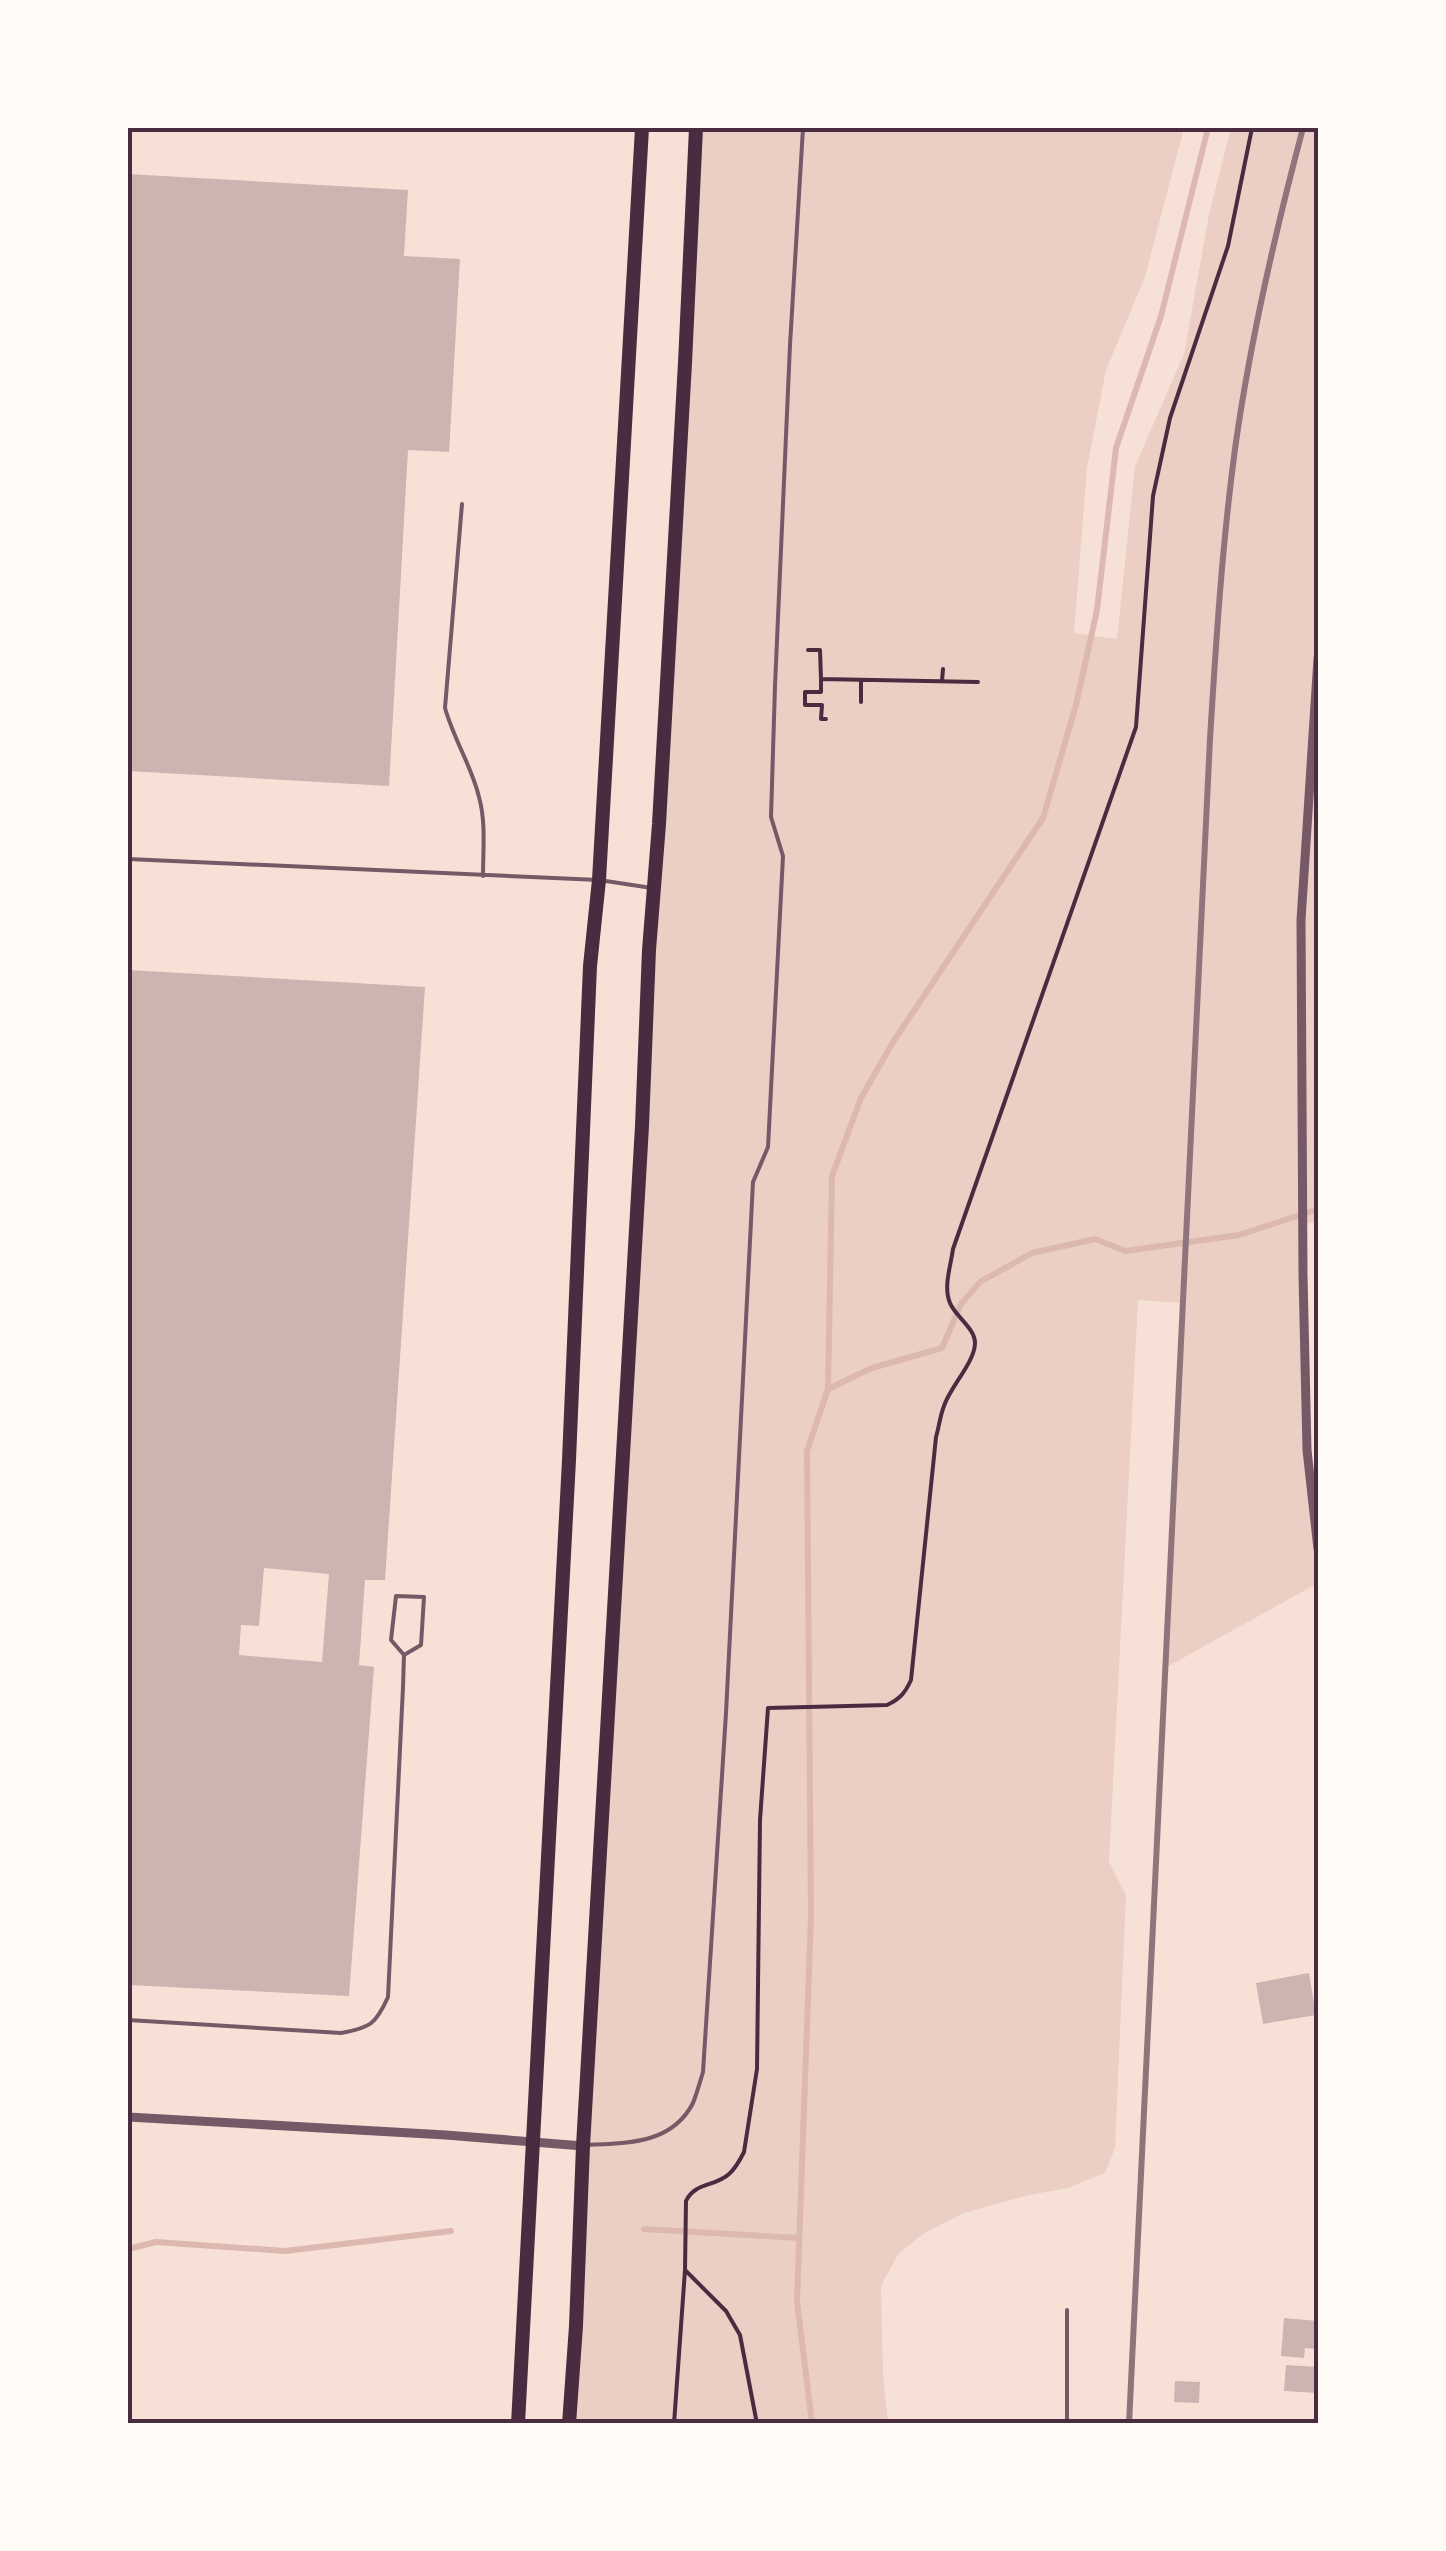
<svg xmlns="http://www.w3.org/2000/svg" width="1446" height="2551" viewBox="0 0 1446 2551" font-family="'Source Sans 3',sans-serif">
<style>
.green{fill:#ebcfc5}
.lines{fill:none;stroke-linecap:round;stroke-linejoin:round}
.stream{stroke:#dcb8b0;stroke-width:6}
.building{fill:#ccb4b1;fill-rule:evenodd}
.path{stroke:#4a2c40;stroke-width:4}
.service{stroke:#755966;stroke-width:4}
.minor{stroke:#755966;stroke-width:9}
.primary{stroke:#4a2c40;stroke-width:14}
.rail{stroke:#8f747c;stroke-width:6}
.neatline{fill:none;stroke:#4a2c40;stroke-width:4}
</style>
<rect width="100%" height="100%" fill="#f7e1d7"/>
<path class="green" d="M696 128H1184L1145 277 1106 370 1087 468 1074 633 1117 639 1135 466 1184 354 1209 214 1231 128H1318V658L1313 746 1318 749V1222L1304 1224 1307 1450 1318 1549V1583L1165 1668 1183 1303 1138 1300 1109 1862 1126 1895 1115 2148 1105 2173 1068 2188 1029 2195 964 2213 923 2234 898 2254 881 2286 883 2374 888 2423 569 2424Z"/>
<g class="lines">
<path class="stream" d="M828 1389 872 1368 942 1348 961 1304 980 1282 1032 1253 1095 1239 1125 1251 1239 1235 1318 1209
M644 2229 799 2238
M128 2249 156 2242 285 2251 451 2231
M812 2424 797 2301 811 1916 807 1451 828 1389 832 1176 861 1098 893 1042 1043 818 1076 705 1097 610 1116 448 1161 316 1208 128"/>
</g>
<path class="building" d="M128 174 408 190 404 256 460 259 449 452 408 450 389 786 128 771Z
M128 970 425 987 385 1580H365L359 1665 374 1667 349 1996 128 1985ZM264 1568 329 1574 322 1662 239 1655 241 1625 259 1626Z
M1309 1973 1316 2015 1263 2024 1256 1983Z
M1284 2318 1318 2321 1317 2349 1305 2348 1304 2358 1281 2356Z
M1286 2365 1318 2367V2393L1284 2391Z
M1175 2381 1200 2382 1199 2403 1174 2402Z"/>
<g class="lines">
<path class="path" d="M808 650H820L821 679 978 682
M821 679V692H805V705H822L821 719H826
M942 681 943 669
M861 702V680
M685 2270 726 2311 740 2335 757 2424
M674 2424 685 2270 686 2201C695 2182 715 2187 729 2174 736 2168 740 2160 744 2152L757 2069 760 1820 768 1708 887 1705C900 1699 905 1693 911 1680L936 1437C939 1427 940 1416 944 1406 950 1387 975 1362 975 1343 975 1328 955 1316 950 1303 943 1287 951 1265 953 1249L1136 727 1153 496 1170 418 1228 246 1252 128"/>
<path class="service" d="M462 504 445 708C454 740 472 767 479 797 486 822 483 850 483 876
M128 859 599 880 652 888
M128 2024V2020L341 2033C370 2028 376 2024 388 1997L403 1687 404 1655 391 1640 396 1596 424 1597 421 1645 404 1655
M587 2145C628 2143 672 2144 693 2103 697 2093 700 2082 703 2072L726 1713 753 1182 768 1147 783 856 771 817 775 686 790 345 803 128
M1067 2310V2424"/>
<path class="minor" d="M1318 658 1301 920 1303 1275 1307 1450 1318 1549
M128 2117 446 2135 583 2146"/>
<path class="primary" d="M518 2424 569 1460 590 966 599 880 642 128
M569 2424 576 2326 583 2146 642 1126 649 950 659 824 685 363 696 128"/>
<path class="rail" d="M1129 2424 1210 739C1216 642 1222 546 1235 449 1250 341 1275 233 1303 128"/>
</g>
<rect width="1446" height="2551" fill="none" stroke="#fffaf5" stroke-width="260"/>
<rect x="130" y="130" width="1186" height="2291" class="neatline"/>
</svg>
